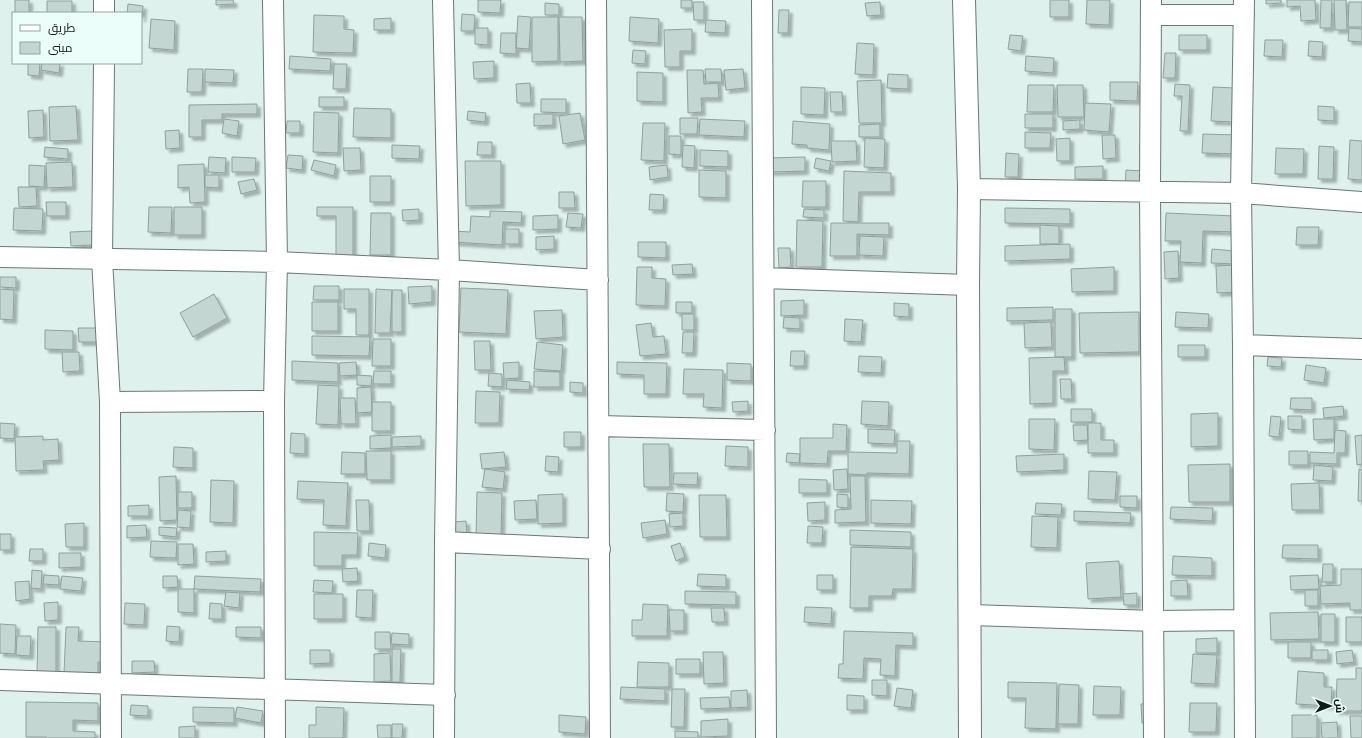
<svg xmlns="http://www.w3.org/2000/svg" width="1362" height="738" viewBox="0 0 1362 738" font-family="'Playfair Display',Cairo,serif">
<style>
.building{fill:#c4d6d2;stroke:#8fa09d;filter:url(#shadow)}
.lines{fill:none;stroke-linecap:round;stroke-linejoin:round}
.minor-casing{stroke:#697976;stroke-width:22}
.tertiary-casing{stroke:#697976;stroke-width:24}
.minor{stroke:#fff;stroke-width:20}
.tertiary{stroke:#fff;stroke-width:22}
</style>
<defs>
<filter id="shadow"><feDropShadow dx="3.5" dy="3.5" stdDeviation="1" flood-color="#0004"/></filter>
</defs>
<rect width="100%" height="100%" fill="#def1ed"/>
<path class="building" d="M15 0H29V13H15Z
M216 0H233L234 4 216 5Z
M478 0H501L500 13 478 12Z
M681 0H692V8H681Z
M1050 0H1069V17H1050Z
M1087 0H1110L1109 25 1086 24Z
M1266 0H1281V3L1266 4Z
M1287 0H1315L1316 20 1301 21 1300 6 1287 7Z
M1321 0H1332L1331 28H1320Z
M1334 0H1346L1347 30H1335Z
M47 1H72V13H47Z
M693 2H704V20H694Z
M880 2 881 15 867 16 865 3Z
M1349 2H1362V27H1348Z
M545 3 559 4V15H545Z
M128 4 143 6 142 19 141 18V13H127Z
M779 10H789L788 33H778Z
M462 14 475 15 474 31H461Z
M314 15 344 16V29L354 30 353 53 313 52Z
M518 16 531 17 529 49 516 48Z
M532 17H558V61L532 62Z
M559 17H582L583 61 560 62Z
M630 17 659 19 658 43 629 41Z
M391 18V30H374V19Z
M151 19 175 21 174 50 149 48Z
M706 20 726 21 725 33 705 32Z
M475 28H488V45L475 44Z
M1349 28 1362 29V42L1348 41Z
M692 29V51H680V67H665L664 30Z
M501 33H516V54L500 53Z
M1010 35 1023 36 1021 51 1008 49Z
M1179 35H1207V50H1179Z
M1265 40H1283L1282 57 1264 56Z
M1309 41 1323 42 1322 57 1308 56Z
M857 43 874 44 873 75 855 74Z
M633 50 646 51 645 64 632 63Z
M1165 53H1176L1175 78H1163Z
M290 56 331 59 330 71 289 69Z
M1026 56 1054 58 1053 73 1025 71Z
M494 61V78L474 79 473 62Z
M28 63H40L39 76 28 75Z
M42 63H60L59 73 41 70Z
M334 64H347L346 89H333Z
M188 69H203L202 92H187Z
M205 69 234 70 233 83 205 82Z
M705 69H721L722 82H706Z
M743 69 745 88 726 90 724 70Z
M687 70H703L704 84 718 83 719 98H701L702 112 688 113Z
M637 72 663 73V102L637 101Z
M888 74 908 75V89L887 88Z
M881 80 882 123H859L857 81Z
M1110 82H1138L1137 101 1110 100Z
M530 83 531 103H517L516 84Z
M1175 84 1190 85 1188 131H1180L1182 96H1174Z
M1028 85H1054L1053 112H1027Z
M1057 85H1083L1084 117H1058Z
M801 87 825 88 824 115 801 114Z
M1213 87 1235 88 1233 122 1211 121Z
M830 92H842L843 112H831Z
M319 97H344V107H319Z
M541 99H566V113L541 112Z
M1085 103 1111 104 1109 132 1084 130Z
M257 104V114H222V120H202V137H189V105Z
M76 106 78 140 50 141 49 107Z
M1318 106 1334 107V121L1318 120Z
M354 108 391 109V138L353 137Z
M43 110 44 137 29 138 28 111Z
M468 111 486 113 485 122 467 120Z
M314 112 339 113 338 153 313 152Z
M580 113 585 140 563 144 559 116Z
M534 114H553V125L534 126Z
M1025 114H1053V128H1025Z
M680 118H698L697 134H680Z
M224 119 239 121 237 136 222 133Z
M700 119 745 121 744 137 699 135Z
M1080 120V129L1063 130V121Z
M287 121H300V133H286Z
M793 121 830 124 829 150 807 148V145L792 144Z
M643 123H665L664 161 641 160Z
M880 124V137H859V125Z
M179 130 180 148 166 149 165 131Z
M1025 132 1051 133 1050 148H1025Z
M1203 134 1237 135V154L1202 153Z
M1102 135H1115L1116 158 1103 159Z
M669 136H681V155L669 154Z
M865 138 885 139 884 168 864 167Z
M1070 138V161H1057L1056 139Z
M1350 140 1362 141V180L1348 179Z
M831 141H856L857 161 832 162Z
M478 142H492V155H477Z
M392 145 420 146 419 159 392 158Z
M683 145 695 146 694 168 682 167Z
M1319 146 1334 147 1333 179H1318Z
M45 147 68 149V159L44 157Z
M343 148H360L361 170 344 171Z
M1276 148 1304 149 1303 174H1275Z
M700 150 728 151V167L700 166Z
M1006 153 1019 154 1018 177H1005Z
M288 155 303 156 302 170 286 168Z
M209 157 226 158 225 173 208 172Z
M232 157 256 158 255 172H232Z
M805 157V171L770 172 769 158Z
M816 158 831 161 829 171 814 168Z
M314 160 336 165 334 176 311 170Z
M465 161H501V205L466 206Z
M72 162 73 187 47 188 46 163Z
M204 164 205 202 190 203 189 187 178 188V165Z
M29 165 45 166 44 187 29 186Z
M667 165 668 177 650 180 649 167Z
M1103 166V179H1075V167Z
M699 170 726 171V198L699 197Z
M1126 170 1145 171 1144 190 1125 189Z
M844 171 891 173V192H859L858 222 843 221Z
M205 175H219V188L205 187Z
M370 176H391V202H370Z
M254 179 257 190 241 194 238 182Z
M803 181H826V207H802Z
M18 187H36L37 206 19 207Z
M559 192H574L575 208H559Z
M650 194 664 195 663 210H649Z
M46 202H66V216H47Z
M149 207H172L171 233 148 232Z
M174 207H202V235H174Z
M317 207H353V259L336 258V216H317Z
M14 208 43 209 42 231 13 230Z
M1005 208 1070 209V224L1005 223Z
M419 209V220L403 221 402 210Z
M804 209 824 210V218L803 217Z
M490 211 522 212 521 223 503 222 502 245 452 242 453 231 470 232 471 216 490 217Z
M371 213H391V255H370Z
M568 213 583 214 581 228 566 227Z
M1166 213 1235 216 1234 232 1203 231 1202 263 1180 262 1181 241H1165Z
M558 215V229L533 230V216Z
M797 220 823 221 822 267H796Z
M831 223H889V235L857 234V256H830Z
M1040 225 1059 226V244H1040Z
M1297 227H1319L1318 245H1296Z
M505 229H519V244H505Z
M93 231V245L71 246 70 232Z
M554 236V249L536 250V237Z
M860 236 884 237 883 256 859 255Z
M638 242H666V258L638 257Z
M1070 244V259L1005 261V246Z
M778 248H790L791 267 779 268Z
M1212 249 1235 251V264L1211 263Z
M1178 251 1179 278 1165 279 1164 252Z
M692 264 693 274 673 275 672 265Z
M1234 265 1235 292 1217 293 1216 266Z
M637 267H652V278L666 279 665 306 636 305Z
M1114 267V291L1072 292 1071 269Z
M0 277H16V288L0 287Z
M314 286H339V300H313Z
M432 286V302L409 304 408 287Z
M461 288 508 290 506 334 459 332Z
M0 289 14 290 13 320 0 319Z
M344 289H369V335H356V309H344Z
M376 289 392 290 390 333H375Z
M392 290H402V332H392Z
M214 294 227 318 193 337 180 313Z
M804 300V315L781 316V301Z
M312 302H338V331H312Z
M676 302H692V313H676Z
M894 303 909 304V317L894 316Z
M1053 307V320L1007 321V308Z
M1055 309H1072V357H1055Z
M562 310 563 337 536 339 534 311Z
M1139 312V352L1080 353 1079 313Z
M1176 312 1209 314 1208 328 1175 327Z
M682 314H694V330H682Z
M784 317 800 318V329L783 328Z
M845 319 863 320 861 342 844 341Z
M1051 322 1052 347 1025 348 1024 323Z
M651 323 653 337 664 336 666 354 640 356 636 325Z
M78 328H97V342H79Z
M45 330 73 331V350L45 349Z
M683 332H694L693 353H682Z
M312 336 370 337 369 356 312 355Z
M373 339H391V366H372Z
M474 341H490L491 370H475Z
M537 342 563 345 561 371 534 369Z
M1178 345H1205V357H1178Z
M791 351H805L804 366H790Z
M62 352H79L80 371 63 372Z
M859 356 882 357 881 373 858 372Z
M1064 357 1065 371H1053V403L1030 404 1029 358Z
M1268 357 1282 358 1281 367 1267 366Z
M292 361 338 363V382L292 380Z
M356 362 357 375 340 376 339 363Z
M519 362V378L504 379 503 363Z
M617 362 667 363 666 394H644V375L617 374Z
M727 363 751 364V381L727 380Z
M1306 365 1326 368 1324 383 1304 380Z
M684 369 723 370 722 408 703 407 704 394H683Z
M374 371H391V384H373Z
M534 371 560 372V387H534Z
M489 373 502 374V387L488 386Z
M357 375 372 376 371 386 357 385Z
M1060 379H1071L1072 399H1061Z
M507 380 530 382 529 390 506 389Z
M570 382 583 383V393L570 392Z
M318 385 339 386 338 425 316 424Z
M371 387 372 412 357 413V388Z
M476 391 500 392 499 423H475Z
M340 398H355L356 424H341Z
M1291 398H1312V410L1290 409Z
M748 401V411L733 412 732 402Z
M862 401 889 402 888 426 861 424Z
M372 402H391V431H372Z
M1343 406 1344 416 1324 418 1323 408Z
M1071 409H1092V422H1071Z
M1218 413V446L1191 447V414Z
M1271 416 1281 417 1279 437 1269 436Z
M1288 416H1302V430L1288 429Z
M1029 419H1055L1054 450 1029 449Z
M1313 419H1334V439L1314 440Z
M0 423 15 424 14 439 0 438Z
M1088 423H1101V440H1114V453H1088Z
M833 424 847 425 846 451H828L827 464 800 463V438H833Z
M1073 425H1087L1088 440 1074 441Z
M868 429 895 430 894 444 868 443Z
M1335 430 1346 431 1345 453H1337V464L1310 463V452L1334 453Z
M564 432H581V447H564Z
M291 433 305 434V454L290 453Z
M391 435V448L370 449V436Z
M1362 435V464L1357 465 1355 436Z
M43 436V440L58 439 59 460 43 461 44 470 16 471 15 437Z
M421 436V446L392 447V437Z
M897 441H910L909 474 867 473 866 475 848 474V452L897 453Z
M643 444H669L670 487H644Z
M726 446 748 447V467L725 466Z
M174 447 193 448V468L173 467Z
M366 451H391V480H367Z
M1289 451H1308V465H1289Z
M342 452 365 453V474H341Z
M504 452 506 467 482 469 480 454Z
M787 453 800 454 799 463 786 462Z
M1064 454V470L1017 472 1016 456Z
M546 456 559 457 558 472 545 471Z
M1230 464V502H1189L1188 465Z
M1314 465 1333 467 1332 481 1313 480Z
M485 469 505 472 503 489 482 487Z
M847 469 848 489 834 490 833 470Z
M1359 469 1362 470V501H1358Z
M1089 471 1117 472 1115 500 1088 499Z
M674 473H698L697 485 673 484Z
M176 476 177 520 160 521 159 477Z
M850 476H865L866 522 835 523V510L851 509Z
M799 479 827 480V493H799Z
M211 480 234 481 233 523 210 522Z
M298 481 348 483 346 526 323 525 324 500 297 499Z
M1319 483 1320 510H1292L1291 484Z
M178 492H192V508H178Z
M477 492 502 493 501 538 476 537Z
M667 493 684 494 683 512 666 511Z
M563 494V523L538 524V495Z
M837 494 848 495V508L837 507Z
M699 495H726L727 537H700Z
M1120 496H1137V508L1120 507Z
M356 500H369L370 531H357Z
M536 500 537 519 515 520 514 501Z
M871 500 912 501 911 524 871 523Z
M825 502V520L808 521 807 503Z
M1036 503 1062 504 1061 515 1035 514Z
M149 505V516H128V506Z
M1171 507 1213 508 1212 521 1170 519Z
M178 510 191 511 190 528 177 527Z
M1074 511 1131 513 1130 523 1074 521Z
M683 513V526L670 527 669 514Z
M1032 516 1058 517 1057 548 1031 547Z
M665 520 667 534 643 538 641 523Z
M466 521 467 535 454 536V522Z
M84 523V547H66L65 524Z
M146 525 147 537 127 538V526Z
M808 526 823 527 822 543H807Z
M159 527 177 528 176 537 159 535Z
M850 530 911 532V547L850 545Z
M314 532 358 533 357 555H342V566H314Z
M0 534H11V550H0Z
M151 541 177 542 176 558 150 557Z
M369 543 386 545 385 558 368 556Z
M680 543 685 557 676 561 671 546Z
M178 544H193L194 564 178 565Z
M1283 545H1318V559L1282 558Z
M851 547 913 549 912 589H893L892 596H869V608H850Z
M30 549H43V561H29Z
M226 551V561L206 562V552Z
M59 553H81V567L59 568Z
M1173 556 1212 558V576L1172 575Z
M1119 561 1121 597 1088 599 1086 563Z
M1323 564H1333V582H1322Z
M357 568 358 581 343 582 342 569Z
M1341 569H1362V610H1350V603L1321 604 1320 586 1341 585Z
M32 570 42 571 41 589 31 588Z
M698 574 726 575V587L697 586Z
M44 575 59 576V585L43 584Z
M817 575H833V590H817Z
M1318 575 1319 589 1291 590 1290 576Z
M62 576 83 578 81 591 60 589Z
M163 576H177L178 587 163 588Z
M195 576 261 579 260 592 194 589Z
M314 580 333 581 332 593 313 592Z
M1187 580 1188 596H1171V581Z
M29 581 30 599 16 601 15 582Z
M178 589H194V613L178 612Z
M357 590H373L372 618 356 617Z
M1305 590H1318V606H1305Z
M685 591 736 592V605L685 604Z
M226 592 240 593 239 608 224 606Z
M1137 593V605H1124L1123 594Z
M314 594H343V619H314Z
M58 602V620L45 621 44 603Z
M125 603 145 604 144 625 124 624Z
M210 603 222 604V619H209Z
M643 604 668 605 667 636H632V620H642Z
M805 607 832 608 831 624 804 622Z
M711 608H724L725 622H712Z
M669 610H684V631H670Z
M1318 612 1319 639 1271 640 1270 613Z
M1321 614H1335V642H1321Z
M1346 617H1362V642H1346Z
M0 624 16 625 15 654 0 653Z
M167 626 180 627 179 642 166 641Z
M38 627H56V673H37Z
M66 627H79L78 641 109 642 108 663 98 662V675L64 673Z
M236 627H261V638L236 637Z
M844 631 913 633V646L896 645 895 676 880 675 881 659 864 658 863 679 838 678 839 664H843Z
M375 632H390L391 649H375Z
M392 633 409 634V645L391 644Z
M17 636H31L30 656 16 655Z
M1217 638V653H1196V639Z
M1288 642H1311V658H1288Z
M392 649H401L400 682H392Z
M310 650H330V663L310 664Z
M1312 650H1328V660H1312Z
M1352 650 1354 662 1337 664 1336 652Z
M703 652H723L724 683 704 684Z
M390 653 391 681 374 682V654Z
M1193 654 1217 655 1215 684 1191 683Z
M676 659H700V674H676Z
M132 661H154L155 672 132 673Z
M638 662 669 663V687H637Z
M1356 668H1362V711H1336L1337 679H1356Z
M1298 671 1324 673V687H1332L1331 706 1296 704Z
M872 680H887V696L872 695Z
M1008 682 1057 683 1056 729 1025 728 1026 698H1008Z
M1059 684 1079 685 1078 724H1058Z
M1094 686 1121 687 1120 715H1093Z
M621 687 665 689V701L620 699Z
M897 688 913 690 911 708 894 706Z
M672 689H685L684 727H671Z
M747 690 748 707 731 708V691Z
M847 695 864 696V710H847Z
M729 697 730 708 701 709 700 698Z
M26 702 98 703V721L73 720V731L95 732V738H46V737H26Z
M1154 703 1155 722 1142 723 1141 704Z
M1190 703H1217L1216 732H1189Z
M131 705 148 706V716L130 715Z
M193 707 234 708V723L193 722Z
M237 707 263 711 261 723 235 718Z
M316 707 344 708 343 738H309V725H316Z
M559 715 586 717 585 734 559 732Z
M1292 715H1317V738H1292Z
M1350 716H1362V738H1351Z
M728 719V736L701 737V721Z
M1337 722 1338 738H1322L1321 723Z
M392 724H403L402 738H392Z
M377 725H391V738H378Z
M195 726V738H179V727Z
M675 731 698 732V738H675Z"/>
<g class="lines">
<g class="minor-casing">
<path id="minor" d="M273 0 277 262 274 401 275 738
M443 0 449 270 445 542 444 738
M596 0 600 738
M762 0 766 738
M1151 0 1150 192 1154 738
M1244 0 1241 193 1243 345 1245 738
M104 13V0
M1151 15H1244
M104 63 102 259 110 402 111 738
M969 189 1241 193 1362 202
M0 257 277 262 449 270 598 280
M764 278 968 285
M1243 345 1362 349
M110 402 274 401
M599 426 765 430
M445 542 600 549
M970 615 1154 621 1244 620
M0 680 445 695"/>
</g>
<g class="tertiary-casing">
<path id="tertiary" d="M964 0 969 189 968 285 970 738"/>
</g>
<use href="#minor" class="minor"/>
<use href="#tertiary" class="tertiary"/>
</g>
<rect x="12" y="12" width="130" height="52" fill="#ebfefa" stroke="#95a2a0"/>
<rect x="20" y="25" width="20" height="6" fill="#ffffff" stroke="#95a2a0"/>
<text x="48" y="32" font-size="12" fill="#131918">طريق</text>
<rect x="20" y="42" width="20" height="12" fill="#c4d6d2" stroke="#95a2a0"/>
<text x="48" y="52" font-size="12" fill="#131918">مبنى</text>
<g transform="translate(1330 706) rotate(90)" stroke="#ebfefa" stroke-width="3" paint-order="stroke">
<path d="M0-3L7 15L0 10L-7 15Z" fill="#131918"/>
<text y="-6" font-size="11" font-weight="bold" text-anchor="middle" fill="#131918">ش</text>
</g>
</svg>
